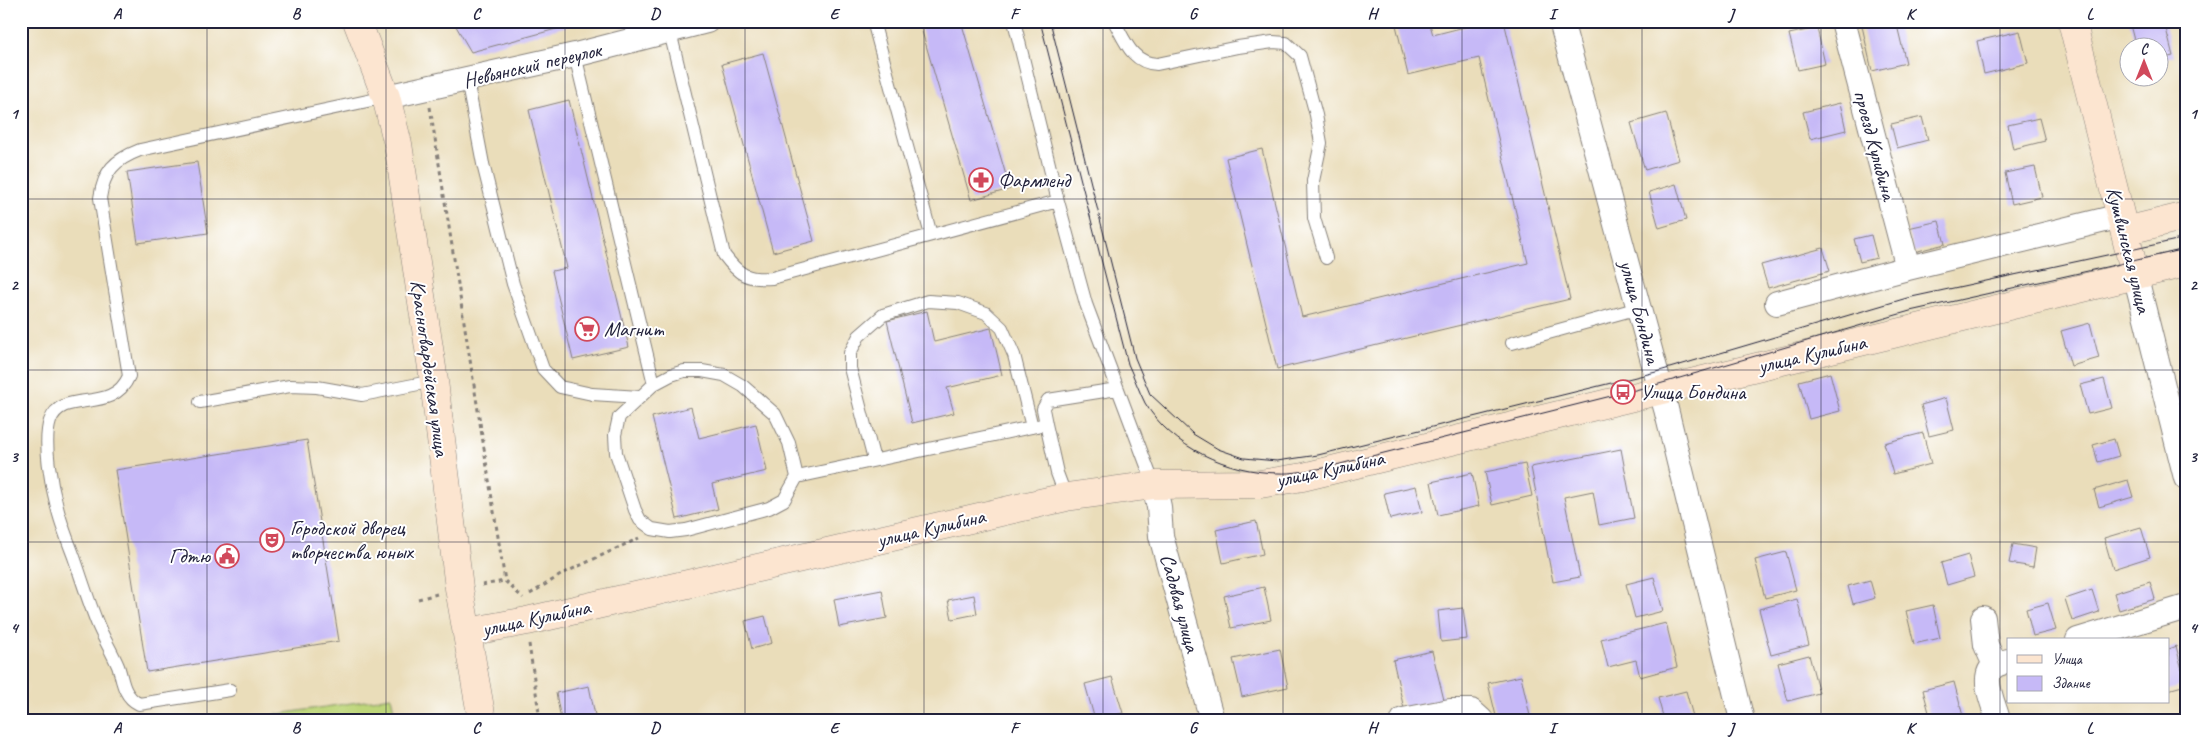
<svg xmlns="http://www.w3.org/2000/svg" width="2207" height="741" viewBox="0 0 2207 741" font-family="Caveat,sans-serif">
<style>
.green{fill:#bed67a;stroke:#707c5a}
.building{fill:#c6b9f7}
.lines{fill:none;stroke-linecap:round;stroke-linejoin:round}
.service-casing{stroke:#86807a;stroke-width:14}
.minor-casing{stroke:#86807a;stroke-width:26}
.secondary-casing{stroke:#86807a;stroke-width:29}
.path{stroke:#86807a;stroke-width:3;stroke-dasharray:4 4;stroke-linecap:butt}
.service{stroke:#fff;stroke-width:12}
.minor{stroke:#fff;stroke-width:24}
.secondary{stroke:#fce5d0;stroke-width:28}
.tram{stroke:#22223b;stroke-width:1}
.grid{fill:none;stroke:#22223b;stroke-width:1;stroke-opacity:0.55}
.labels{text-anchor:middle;stroke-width:4;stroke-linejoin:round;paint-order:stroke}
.street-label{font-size:21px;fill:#22223b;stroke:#fff}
.poi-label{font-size:21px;fill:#22223b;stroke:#fff;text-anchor:start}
.neatline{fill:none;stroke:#22223b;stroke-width:2}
.grid-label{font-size:16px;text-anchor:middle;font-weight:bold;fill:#22223b}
</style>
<rect width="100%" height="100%" fill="#fff"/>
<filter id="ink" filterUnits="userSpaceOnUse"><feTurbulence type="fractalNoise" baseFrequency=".02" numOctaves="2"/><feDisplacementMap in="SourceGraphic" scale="10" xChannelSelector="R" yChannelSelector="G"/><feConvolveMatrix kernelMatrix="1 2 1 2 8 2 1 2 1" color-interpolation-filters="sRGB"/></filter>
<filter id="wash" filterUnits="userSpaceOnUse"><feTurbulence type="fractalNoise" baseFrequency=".0096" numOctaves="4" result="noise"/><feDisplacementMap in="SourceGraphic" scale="20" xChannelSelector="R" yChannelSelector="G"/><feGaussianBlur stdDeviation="1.12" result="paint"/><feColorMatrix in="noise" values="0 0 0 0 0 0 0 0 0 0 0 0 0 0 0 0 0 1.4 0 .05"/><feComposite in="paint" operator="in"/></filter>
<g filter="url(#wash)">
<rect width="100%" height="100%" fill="#eaddba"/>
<path class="green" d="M391 697 396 720H278L272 715Z"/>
<g id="blocks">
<path class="building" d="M453 21H582V22L471 52Z
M919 21H961L1010 189 971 200Z
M1395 21H1429L1433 35 1488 21H1504L1570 299 1277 369 1226 158 1262 149 1302 317 1528 263 1479 58 1408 75Z
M1883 21H1896L1906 63 1872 71 1862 26Z
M2129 21H2164L2173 56 2160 59V48H2136Z
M1817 28 1825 64 1798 70 1789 34Z
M2020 31 2028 63 1984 74 1977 41Z
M763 53 814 241 773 252 722 64Z
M569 100 629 347 573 360 552 271 567 268 529 110Z
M1840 103 1846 130 1810 139 1803 112Z
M1666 113 1679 160 1645 170 1631 123Z
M1922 117 1928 140 1897 148 1891 124Z
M2039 118 2045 141 2013 149 2008 125Z
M197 162 208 233 138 243 127 172Z
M2035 167 2042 197 2012 204 2005 173Z
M1676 184 1686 220 1659 228 1649 192Z
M1939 221 1945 244 1914 252 1908 228Z
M1871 235 1877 258 1860 262 1854 239Z
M1823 248 1830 271 1768 288 1761 265Z
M927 311 934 342 991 328 1002 375 947 388 954 413 912 423 887 321Z
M2090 323 2099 358 2071 366 2061 331Z
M1830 373 1840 411 1809 419 1799 381Z
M2104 379 2112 408 2088 414 2080 385Z
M1946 398 1954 430 1929 436 1921 405Z
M691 407 699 438 756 424 767 471 712 484 718 509 677 519 652 417Z
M1923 433 1931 464 1893 474 1884 443Z
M2114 439 2119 456 2098 462 2093 445Z
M307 440 339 641 147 672 115 470Z
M1621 449 1634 518 1599 525 1593 491 1564 497 1580 577 1553 582 1531 467Z
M1525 464 1532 496 1492 505 1485 472Z
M1472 473 1479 506 1438 515 1431 482Z
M2128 480 2133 497 2099 507 2094 490Z
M1416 486 1422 512 1390 519 1384 493Z
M1256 521 1263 554 1223 563 1216 530Z
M2141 527 2150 557 2113 569 2104 538Z
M2013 544 2036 548 2033 567 2009 563Z
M1786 552 1796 590 1765 598 1755 560Z
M1968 555 1974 577 1947 585 1941 563Z
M1654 577 1663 611 1635 618 1626 584Z
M1870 580 1875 598 1853 604 1848 586Z
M2150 582 2155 599 2119 610 2114 593Z
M1264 587 1271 620 1231 628 1224 596Z
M882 590 887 618 839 627 834 599Z
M2092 590 2099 612 2072 621 2065 599Z
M974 595 977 614 952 619 948 600Z
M1797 599 1809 645 1771 655 1759 609Z
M2048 603 2056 630 2033 636 2026 609Z
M1933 605 1940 638 1914 644 1906 611Z
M1463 608 1467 639 1441 642 1438 611Z
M765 616 772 643 752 649 745 621Z
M1666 623 1677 667 1640 677 1636 660 1608 667 1601 639Z
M2176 646 2186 685 2168 690V649Z
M1280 649 1288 687 1242 697 1233 659Z
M1432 651 1444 700 1404 709 1393 660Z
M1809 655 1819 693 1788 701 1778 663Z
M1521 676 1530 716 1515 720H1497L1488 683Z
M1112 677 1123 713 1095 720 1085 684Z
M1954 682 1964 720H1931L1923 690Z
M589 686 596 720H561L556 693Z
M1686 691 1694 720H1664L1658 698Z"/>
</g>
</g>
<g filter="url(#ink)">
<use href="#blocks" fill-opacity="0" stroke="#86807a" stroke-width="1"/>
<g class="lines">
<g class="service-casing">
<path id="service" d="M873 21 931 235
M1014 21 1058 201 1086 304 1154 485
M1114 21C1125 41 1132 63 1157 64L1238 47 1273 42 1286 43 1300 56 1316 115 1321 143 1313 181 1314 218 1326 258
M670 32 724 255C739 275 747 280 772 278L1058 201
M575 55 654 384
M467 80 483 164 513 284 543 369 560 387 592 394 640 397
M1512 343 1639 308
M200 402 290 386 317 387 362 395 434 381
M1046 424 1057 473 1066 497
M874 460 850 368V353L859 336 883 315 928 301 958 303 986 313 1002 328 1014 355 1032 427
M797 477 784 500 769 508 686 530 670 532 652 529 640 520 635 510 616 453 615 435 619 417 654 384 671 375 684 371H702L724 375 743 386 775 414 789 443 797 477 1046 424 1043 409 1048 400 1117 389
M230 690 139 704C133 701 129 697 126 691 122 684 121 674 118 666 112 652 104 639 98 625 89 603 82 580 74 557 68 541 61 524 57 507 51 485 43 442 50 421 62 387 112 416 129 376L100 198C104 171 114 160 140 150L386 97"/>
</g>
<g class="minor-casing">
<path id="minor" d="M1561 21 1666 409 1742 720
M1843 21 1908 268
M386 97 575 55 707 21
M2135 274 2186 478
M1777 303 1908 268 2121 216
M1154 485 1159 507 1161 536 1212 720
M1983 618 1986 645 1995 665
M2078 640 2186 607
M1403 720 1450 711H1471L1481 720
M1998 720C1995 707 1982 682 1991 669 1995 664 2002 663 2008 661"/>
</g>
<g class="secondary-casing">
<path id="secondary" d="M357 21 386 97 398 144 434 381 459 588 482 720
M2072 21 2135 274
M2125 231 2186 216
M468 632 527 621 1066 497 1154 485 1260 484 1303 477 2186 263"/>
</g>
<path class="path" d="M430 107 505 581 523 598
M482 585 505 581
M530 594 564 573 639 538
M418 599 437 594
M529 644 540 720"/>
<use href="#service" class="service"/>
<use href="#minor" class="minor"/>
<use href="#secondary" class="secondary"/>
<path class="tram" d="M1040 21 1128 364C1134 377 1139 391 1145 403 1172 448 1228 472 1278 473 1293 474 1309 470 1324 468L1659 384 1910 311 2186 249
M1050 21 1135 358 1150 394 1193 434 1218 449 1244 458 1277 461 1318 455 1656 372 1907 298 2186 238"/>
</g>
</g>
<path class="grid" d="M207 21V720M386 21V720M565 21V720M745 21V720M924 21V720M1103 21V720M1283 21V720M1462 21V720M1642 21V720M1821 21V720M2000 21V720M21 199H2186M21 370H2186M21 542H2186"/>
<defs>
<g id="pharmacy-ring" transform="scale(1.25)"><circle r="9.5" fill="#fff" stroke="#d1495b" stroke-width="1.5"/><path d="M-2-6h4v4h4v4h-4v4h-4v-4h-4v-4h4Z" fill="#d1495b"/></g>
<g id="supermarket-ring" transform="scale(1.25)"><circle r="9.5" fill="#fff" stroke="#d1495b" stroke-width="1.5"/><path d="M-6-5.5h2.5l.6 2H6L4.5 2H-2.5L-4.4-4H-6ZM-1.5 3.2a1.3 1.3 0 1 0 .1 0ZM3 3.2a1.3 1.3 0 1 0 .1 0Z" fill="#d1495b"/></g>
<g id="bus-ring" transform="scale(1.25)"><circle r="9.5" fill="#fff" stroke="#d1495b" stroke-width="1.5"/><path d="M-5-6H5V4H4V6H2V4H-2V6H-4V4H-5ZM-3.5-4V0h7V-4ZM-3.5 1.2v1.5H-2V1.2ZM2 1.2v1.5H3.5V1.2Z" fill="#d1495b"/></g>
<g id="theatre-ring" transform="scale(1.25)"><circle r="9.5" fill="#fff" stroke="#d1495b" stroke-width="1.5"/><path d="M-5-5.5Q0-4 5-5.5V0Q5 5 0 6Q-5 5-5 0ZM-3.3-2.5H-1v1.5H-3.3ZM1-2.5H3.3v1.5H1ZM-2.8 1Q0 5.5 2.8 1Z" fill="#d1495b"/></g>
<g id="civic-ring" transform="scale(1.25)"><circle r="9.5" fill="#fff" stroke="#d1495b" stroke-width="1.5"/><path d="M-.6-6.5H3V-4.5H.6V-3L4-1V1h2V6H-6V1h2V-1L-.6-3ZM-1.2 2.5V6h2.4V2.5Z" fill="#d1495b"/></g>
</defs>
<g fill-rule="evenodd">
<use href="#pharmacy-ring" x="981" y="180"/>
<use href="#supermarket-ring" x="587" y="329"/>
<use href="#bus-ring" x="1623" y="392"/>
<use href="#theatre-ring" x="272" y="540"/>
<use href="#civic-ring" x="227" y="556"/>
</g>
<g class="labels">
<g class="street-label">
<text transform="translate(532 65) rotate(-13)" y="7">Невьянский переулок</text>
<text transform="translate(1875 145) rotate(75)" y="7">проезд Кулибина</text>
<text transform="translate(2129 250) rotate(76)" y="7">Кушвинская улица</text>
<text transform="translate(1640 312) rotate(75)" y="7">улица Бондина</text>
<text transform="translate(1812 354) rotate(-13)" y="7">улица Кулибина</text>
<text transform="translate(430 368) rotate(82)" y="7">Красногвардейская улица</text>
<text transform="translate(1330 469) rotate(-12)" y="7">улица Кулибина</text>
<text transform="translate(931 528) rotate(-13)" y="7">улица Кулибина</text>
<text transform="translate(1180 603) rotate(75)" y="7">Садовая улица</text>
<text transform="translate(536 618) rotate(-12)" y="7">улица Кулибина</text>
</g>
<g class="poi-label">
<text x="998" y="187">Фармленд</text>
<text x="604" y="336">Магнит</text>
<text x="1640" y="399">Улица Бондина</text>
<text x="290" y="535">Городской дворец<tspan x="290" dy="24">творчества юных</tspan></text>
<text x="210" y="563" text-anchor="end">Гдтю</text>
</g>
</g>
<rect width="2207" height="741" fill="none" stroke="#fff" stroke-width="55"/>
<rect x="2007" y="638" width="162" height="65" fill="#ffffff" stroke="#a7a7b1"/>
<rect x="2017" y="655" width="25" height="8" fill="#fce5d0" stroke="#a7a7b1"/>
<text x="2052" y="664" font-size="15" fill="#22223b">Улица</text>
<rect x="2017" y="676" width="25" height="15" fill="#c6b9f7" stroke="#a7a7b1"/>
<text x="2052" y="688" font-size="15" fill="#22223b">Здание</text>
<g transform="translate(2144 62)"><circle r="24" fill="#ffffff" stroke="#a7a7b1"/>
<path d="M0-4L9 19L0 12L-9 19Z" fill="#d1495b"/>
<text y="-8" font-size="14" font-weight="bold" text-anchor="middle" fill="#22223b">С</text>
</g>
<rect x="28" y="28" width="2152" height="686" class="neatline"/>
<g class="grid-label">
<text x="117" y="19">A</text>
<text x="296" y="19">B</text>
<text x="476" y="19">C</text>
<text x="655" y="19">D</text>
<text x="834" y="19">E</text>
<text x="1014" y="19">F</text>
<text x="1193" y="19">G</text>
<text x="1372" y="19">H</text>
<text x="1552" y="19">I</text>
<text x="1731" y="19">J</text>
<text x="1910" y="19">K</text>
<text x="2090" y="19">L</text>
<text x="14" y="119">1</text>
<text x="2193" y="119">1</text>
<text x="14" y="290">2</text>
<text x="2193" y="290">2</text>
<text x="14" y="462">3</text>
<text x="2193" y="462">3</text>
<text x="14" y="633">4</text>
<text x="2193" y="633">4</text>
<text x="117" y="733">A</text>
<text x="296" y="733">B</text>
<text x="476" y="733">C</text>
<text x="655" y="733">D</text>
<text x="834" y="733">E</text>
<text x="1014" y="733">F</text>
<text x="1193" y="733">G</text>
<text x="1372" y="733">H</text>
<text x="1552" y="733">I</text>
<text x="1731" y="733">J</text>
<text x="1910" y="733">K</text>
<text x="2090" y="733">L</text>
</g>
</svg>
